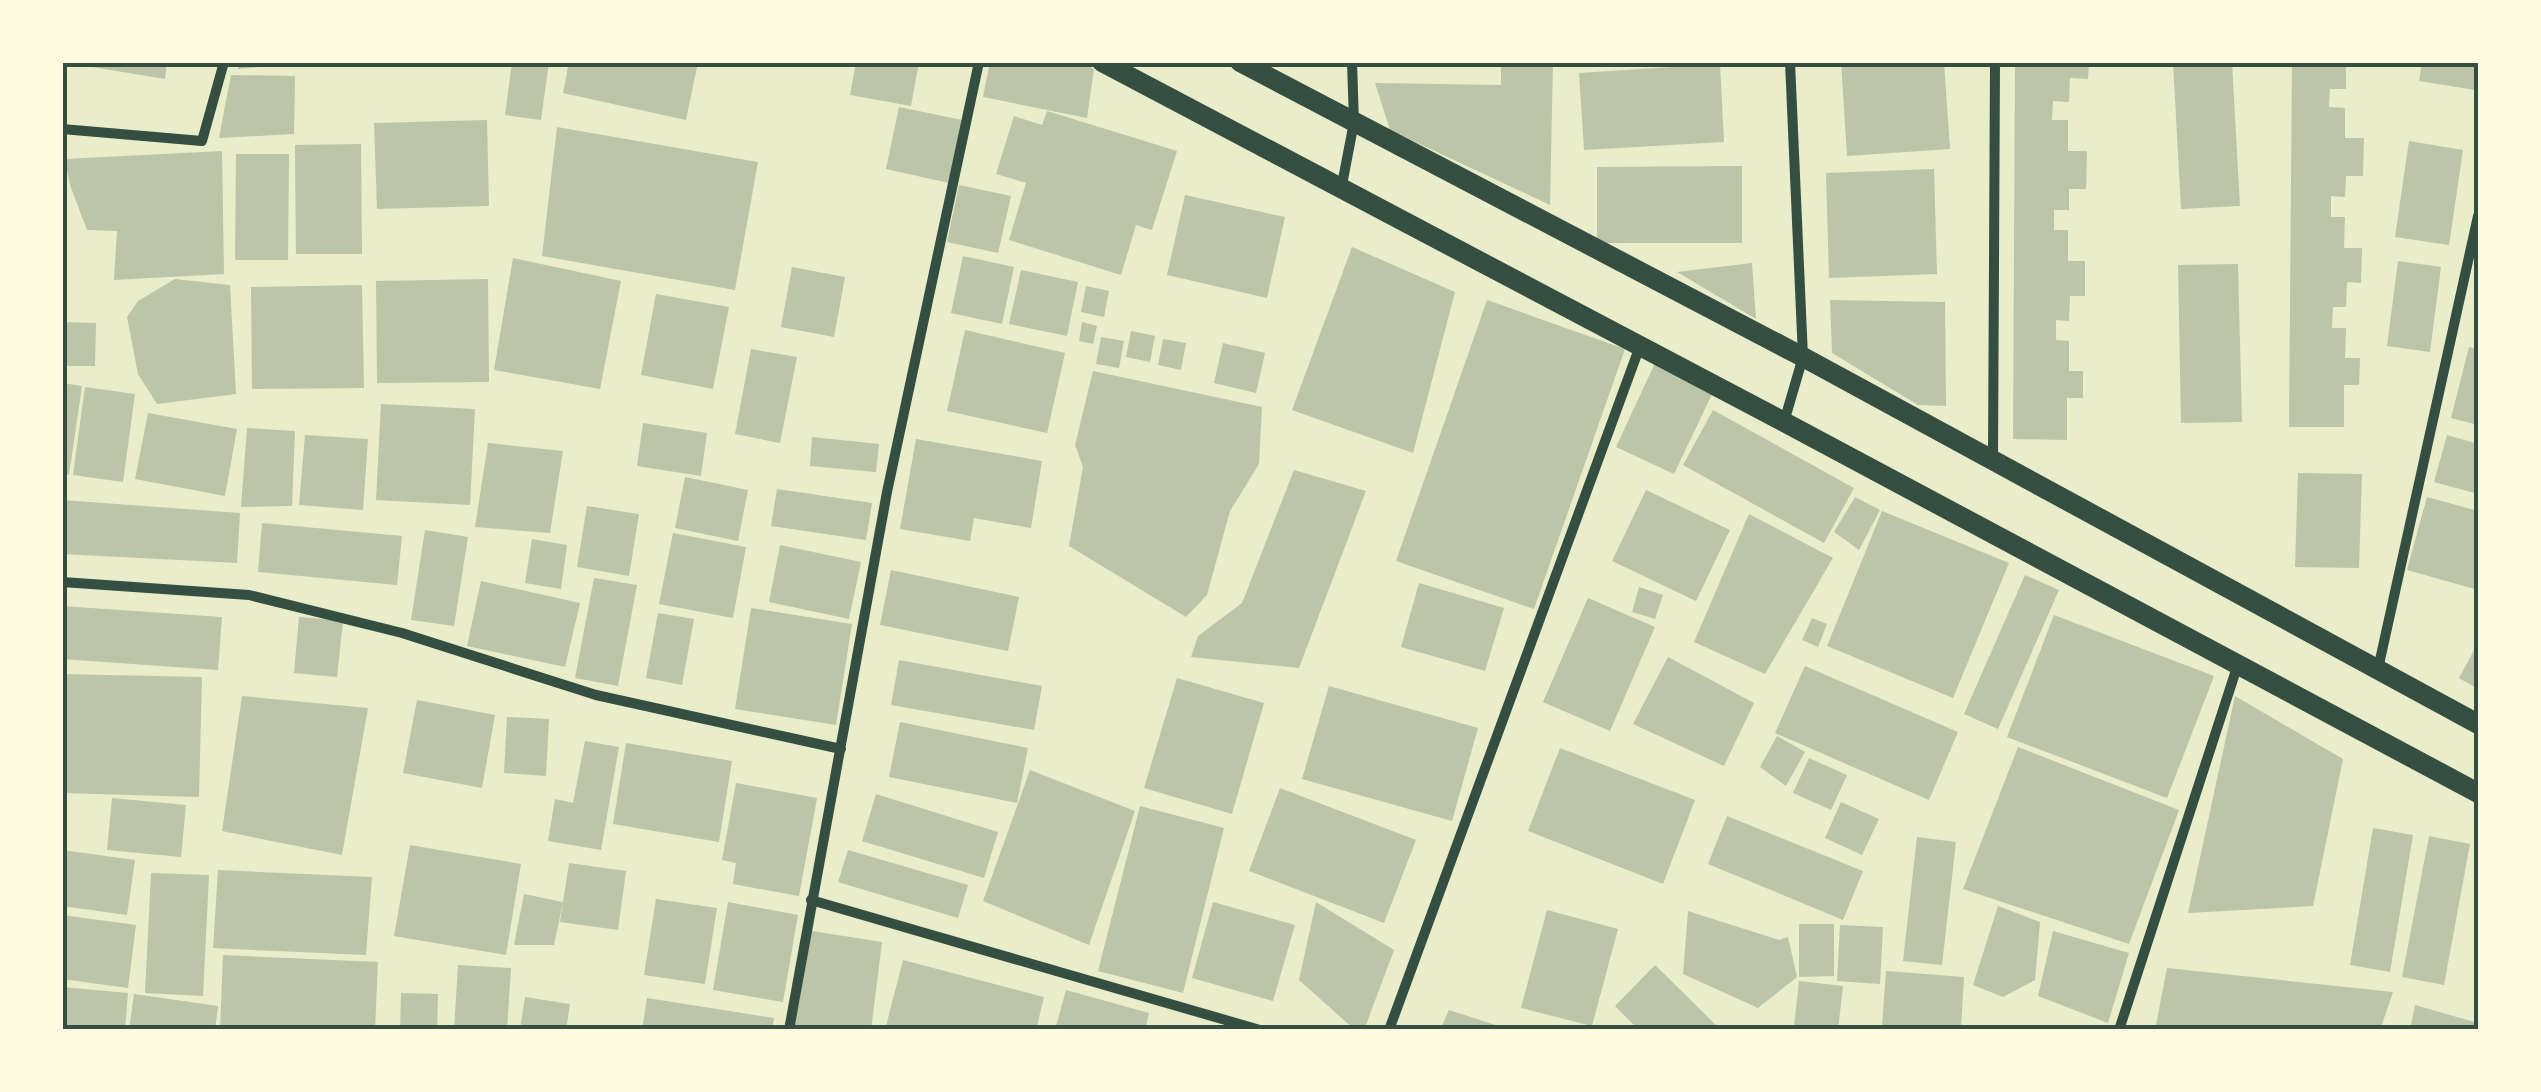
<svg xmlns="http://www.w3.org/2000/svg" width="2541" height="1092" viewBox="0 0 2541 1092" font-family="'Source Sans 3',sans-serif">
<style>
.building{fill:#bcc5a7}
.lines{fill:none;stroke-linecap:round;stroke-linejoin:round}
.minor{stroke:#344e41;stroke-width:10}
.secondary{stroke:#344e41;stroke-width:20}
.neatline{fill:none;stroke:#344e41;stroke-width:4}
</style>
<rect width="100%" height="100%" fill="#e9edc9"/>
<path class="building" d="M62 62H167L165 79Z
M238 62H283V65L238 69Z
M512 62H549L541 120 505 115Z
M569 62H698L686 120 563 93Z
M856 62H919L911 106 850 95Z
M990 62H1080L1094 69 1087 118 983 97Z
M1501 62H1553L1550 205 1390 130 1375 83 1501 85Z
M1841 62H1944L1950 149 1847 156Z
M2015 62H2089L2088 79 2070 78 2069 102 2053 101 2052 120H2068V151H2087L2086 189H2069V210H2054V230H2068V261H2085V296H2070L2069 321 2056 320V340L2069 341V371H2083V398H2067V440L2013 439Z
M2173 62H2232L2240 206 2181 209Z
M2292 62H2346V89H2330L2329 107 2345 108V138H2364L2363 176H2346L2345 197 2331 196V217H2345L2344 248H2362L2361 283 2347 282 2346 307H2333L2332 328H2346L2345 358H2360L2359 385H2344V427H2289Z
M2422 62H2478L2475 90 2419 81Z
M1720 64 1724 142 1584 150 1579 73Z
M231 75 295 76 294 134 219 138Z
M899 107 962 120 949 183 886 169Z
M1047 111 1177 151 1152 230 1136 225 1121 275 1009 240 1026 183 996 174 1014 116 1042 125Z
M487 120 489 206 377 209 374 123Z
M557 127 758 162 735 290 542 256Z
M2409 141 2463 150 2449 245 2395 237Z
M361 144 362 254H296L295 145Z
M222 151 224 274 114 280 117 231 87 230 70 185 65 159Z
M236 154H289L288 260H235Z
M1742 166V243H1597V167Z
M1934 169 1937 274 1829 278 1826 173Z
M959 185 1011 196 998 253 947 242Z
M1185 195 1285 217 1267 298 1167 275Z
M1352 247 1455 292 1413 453 1292 410Z
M963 256 1014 267 1002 324 951 313Z
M513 258 621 281 600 389 494 370Z
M2398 261 2441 267 2430 352 2387 346Z
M1752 263 1756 319 1677 272Z
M2238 264 2242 422 2181 423 2178 265Z
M792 267 845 277 834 337 781 327Z
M1021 270 1078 282 1067 336 1009 324Z
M175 279 230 285 236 394 157 404 138 374 127 317 138 301Z
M488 279 489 382 377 383 376 281Z
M362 285 364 388 252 389 251 287Z
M1086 286 1109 291 1104 317 1081 312Z
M656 294 729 307 713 389 641 375Z
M1487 300 1625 349 1534 609 1396 561Z
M1830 300 1945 302 1946 406 1918 405 1832 353Z
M62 322 96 323 95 366H62Z
M1082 322 1097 326 1093 344 1079 341Z
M965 330 1065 353 1047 433 947 411Z
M1131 331 1155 336 1150 362 1126 357Z
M1101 337 1124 341 1119 368 1096 364Z
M1163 339 1186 343 1181 370 1158 365Z
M1223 343 1265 353 1256 393 1214 383Z
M2469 347 2478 350V425L2451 418Z
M751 349 797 357 780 443 735 434Z
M1655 363 1714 390 1674 474 1616 447Z
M1093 371 1262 407 1259 464 1230 511 1207 595 1186 617 1069 546 1083 467 1075 445Z
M62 383 82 386 69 475 62 474Z
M85 387 135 394 123 482 73 475Z
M381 404 475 409 470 505 376 500Z
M1713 410 1854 488 1824 543 1683 465Z
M148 413 237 429 225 496 135 479Z
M643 423 707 433 701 476 637 466Z
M247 428 295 431 292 506 241 507Z
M305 435 368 439 363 510 299 505Z
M2447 435 2478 444V494L2434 482Z
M812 437 879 444 876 472 810 466Z
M916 439 1042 461 1031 528 974 518 970 541 900 529Z
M488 443 563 451 550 533 475 527Z
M1294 470 1366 491 1299 668 1191 657 1198 636 1242 603Z
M2298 473 2362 474 2359 568 2295 567Z
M685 477 748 490 738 541 675 528Z
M777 489 872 503 866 540 771 526Z
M1646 490 1730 530 1696 601 1612 561Z
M1855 497 1880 510 1859 550 1834 532Z
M2427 497 2478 511V590L2407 570Z
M62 500 240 513 237 563 62 554Z
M587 506 639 514 629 576 577 567Z
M1882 511 2009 563 1953 698 1827 646Z
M1749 514 1833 558 1765 674 1694 642Z
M262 523 402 536 397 585 258 572Z
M425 530 468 537 454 626 411 620Z
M673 533 746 547 733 618 659 604Z
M532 539 567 545 561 589 525 583Z
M780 545 861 562 849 619 769 602Z
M891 570 1019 597 1008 651 880 625Z
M2025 575 2059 590 1998 729 1964 714Z
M594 578 637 585 618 686 575 678Z
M481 581 580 603 565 667 467 646Z
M1419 583 1504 608 1485 671 1401 647Z
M1639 587 1663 595 1655 619 1632 612Z
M1588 598 1655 627 1610 731 1543 702Z
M62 606 222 617 218 670 62 659Z
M751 608 852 624 836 725 735 709Z
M658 613 694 619 682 685 646 678Z
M2054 615 2214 676 2167 798 2007 737Z
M299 617 343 621 337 677 294 673Z
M1812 618 1827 624 1818 647 1802 640Z
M2478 643V689L2459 678Z
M1668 657 1754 703 1724 766 1633 724Z
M899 660 1042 686 1034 730 891 705Z
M1805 666 1958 732 1929 800 1775 733Z
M62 674 202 677 199 797 62 793Z
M1177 678 1264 703 1232 814 1144 788Z
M1329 686 1478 728 1452 821 1302 779Z
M242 696 368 708 342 855 222 831Z
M2235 696 2343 759 2313 906 2188 913Z
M417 700 495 715 482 788 403 773Z
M507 717 549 719 546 776 504 773Z
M900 722 1028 748 1017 803 889 777Z
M1777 736 1805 752 1786 786 1760 767Z
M585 741 619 747 601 850 548 841 555 799 573 803Z
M626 743 732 761 719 842 613 824Z
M2018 747 2179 810 2129 944 1963 889Z
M1560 748 1695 800 1663 884 1528 831Z
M1809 758 1847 775 1831 810 1793 793Z
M1030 770 1135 811 1089 945 983 901Z
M736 783 817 798 799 896 733 884 736 863 722 860Z
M1280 788 1416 840 1384 923 1249 871Z
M876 794 998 832 984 878 862 841Z
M112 798 186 805 181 857 107 850Z
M1841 802 1879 819 1862 855 1825 838Z
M1140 806 1224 828 1183 993 1098 971Z
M1727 816 1863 871 1843 920 1708 864Z
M2373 828 2413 835 2390 972 2350 965Z
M2429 836 2470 844 2444 985 2402 977Z
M1917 837 1956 842 1942 965 1903 961Z
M410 845 521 864 506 955 394 936Z
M62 850 135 860 127 915 62 906Z
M848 850 968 885 958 918 838 882Z
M569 863 626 871 618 930 560 922Z
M218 870 372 877 366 955 213 948Z
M151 873 209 875 203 996 145 993Z
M524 894 563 902 554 945H514Z
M656 899 717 908 705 984 644 975Z
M728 902 798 915 783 1002 713 990Z
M1213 902 1295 925 1273 1001 1192 978Z
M1316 902 1394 950 1364 1030H1355L1299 980Z
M1998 906 2040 922 2035 980 2003 997 1973 985Z
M1547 910 1618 929 1592 1026 1521 1008Z
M1688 911 1779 940 1788 937 1797 977 1758 1008 1683 974Z
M62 915 136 925 128 988 62 979Z
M1799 924H1834V976L1799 977Z
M1840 925 1883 927 1880 984 1837 981Z
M812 931 882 942 871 1030 794 1029Z
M2053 931 2129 953 2108 1023 2038 996Z
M223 955 378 962 375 1030H220Z
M903 960 1044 997 1036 1030H885Z
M458 965 511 968 507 1030H454Z
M1655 965 1721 1030H1639L1615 1006Z
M2167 968 2393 992 2380 1030H2155Z
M1886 971 1964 977 1961 1030 1882 1026Z
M1799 981 1843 986 1838 1030 1794 1027Z
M62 987 128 993 125 1030H62Z
M1066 990 1149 1013 1145 1030H1055Z
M401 993 438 994 437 1030H400Z
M134 994 218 1006 215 1030H129Z
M525 997 570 1004 566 1030H520Z
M647 998 774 1018 772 1030H642Z
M2415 1005 2478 1023V1030H2410Z
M1449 1010 1508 1029 1507 1030H1440Z"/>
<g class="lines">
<path class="minor" d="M62 129 202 141 224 62
M1341 190 1354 122 1352 62
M1784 422 1803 357 1790 62
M1993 461 1995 62
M62 582 249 595 402 633 596 695 841 749
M2378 669 2478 216
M811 900 1260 1030
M789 1030 887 492 979 62
M1389 1030 1640 346
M2119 1030 2238 664"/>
<path class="secondary" d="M1102 62 1784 422 2478 793
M1240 62 1803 357 2478 724"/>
</g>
<rect width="2541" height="1092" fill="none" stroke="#fefae0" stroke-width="130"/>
<rect x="65" y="65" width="2411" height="962" class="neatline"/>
</svg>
